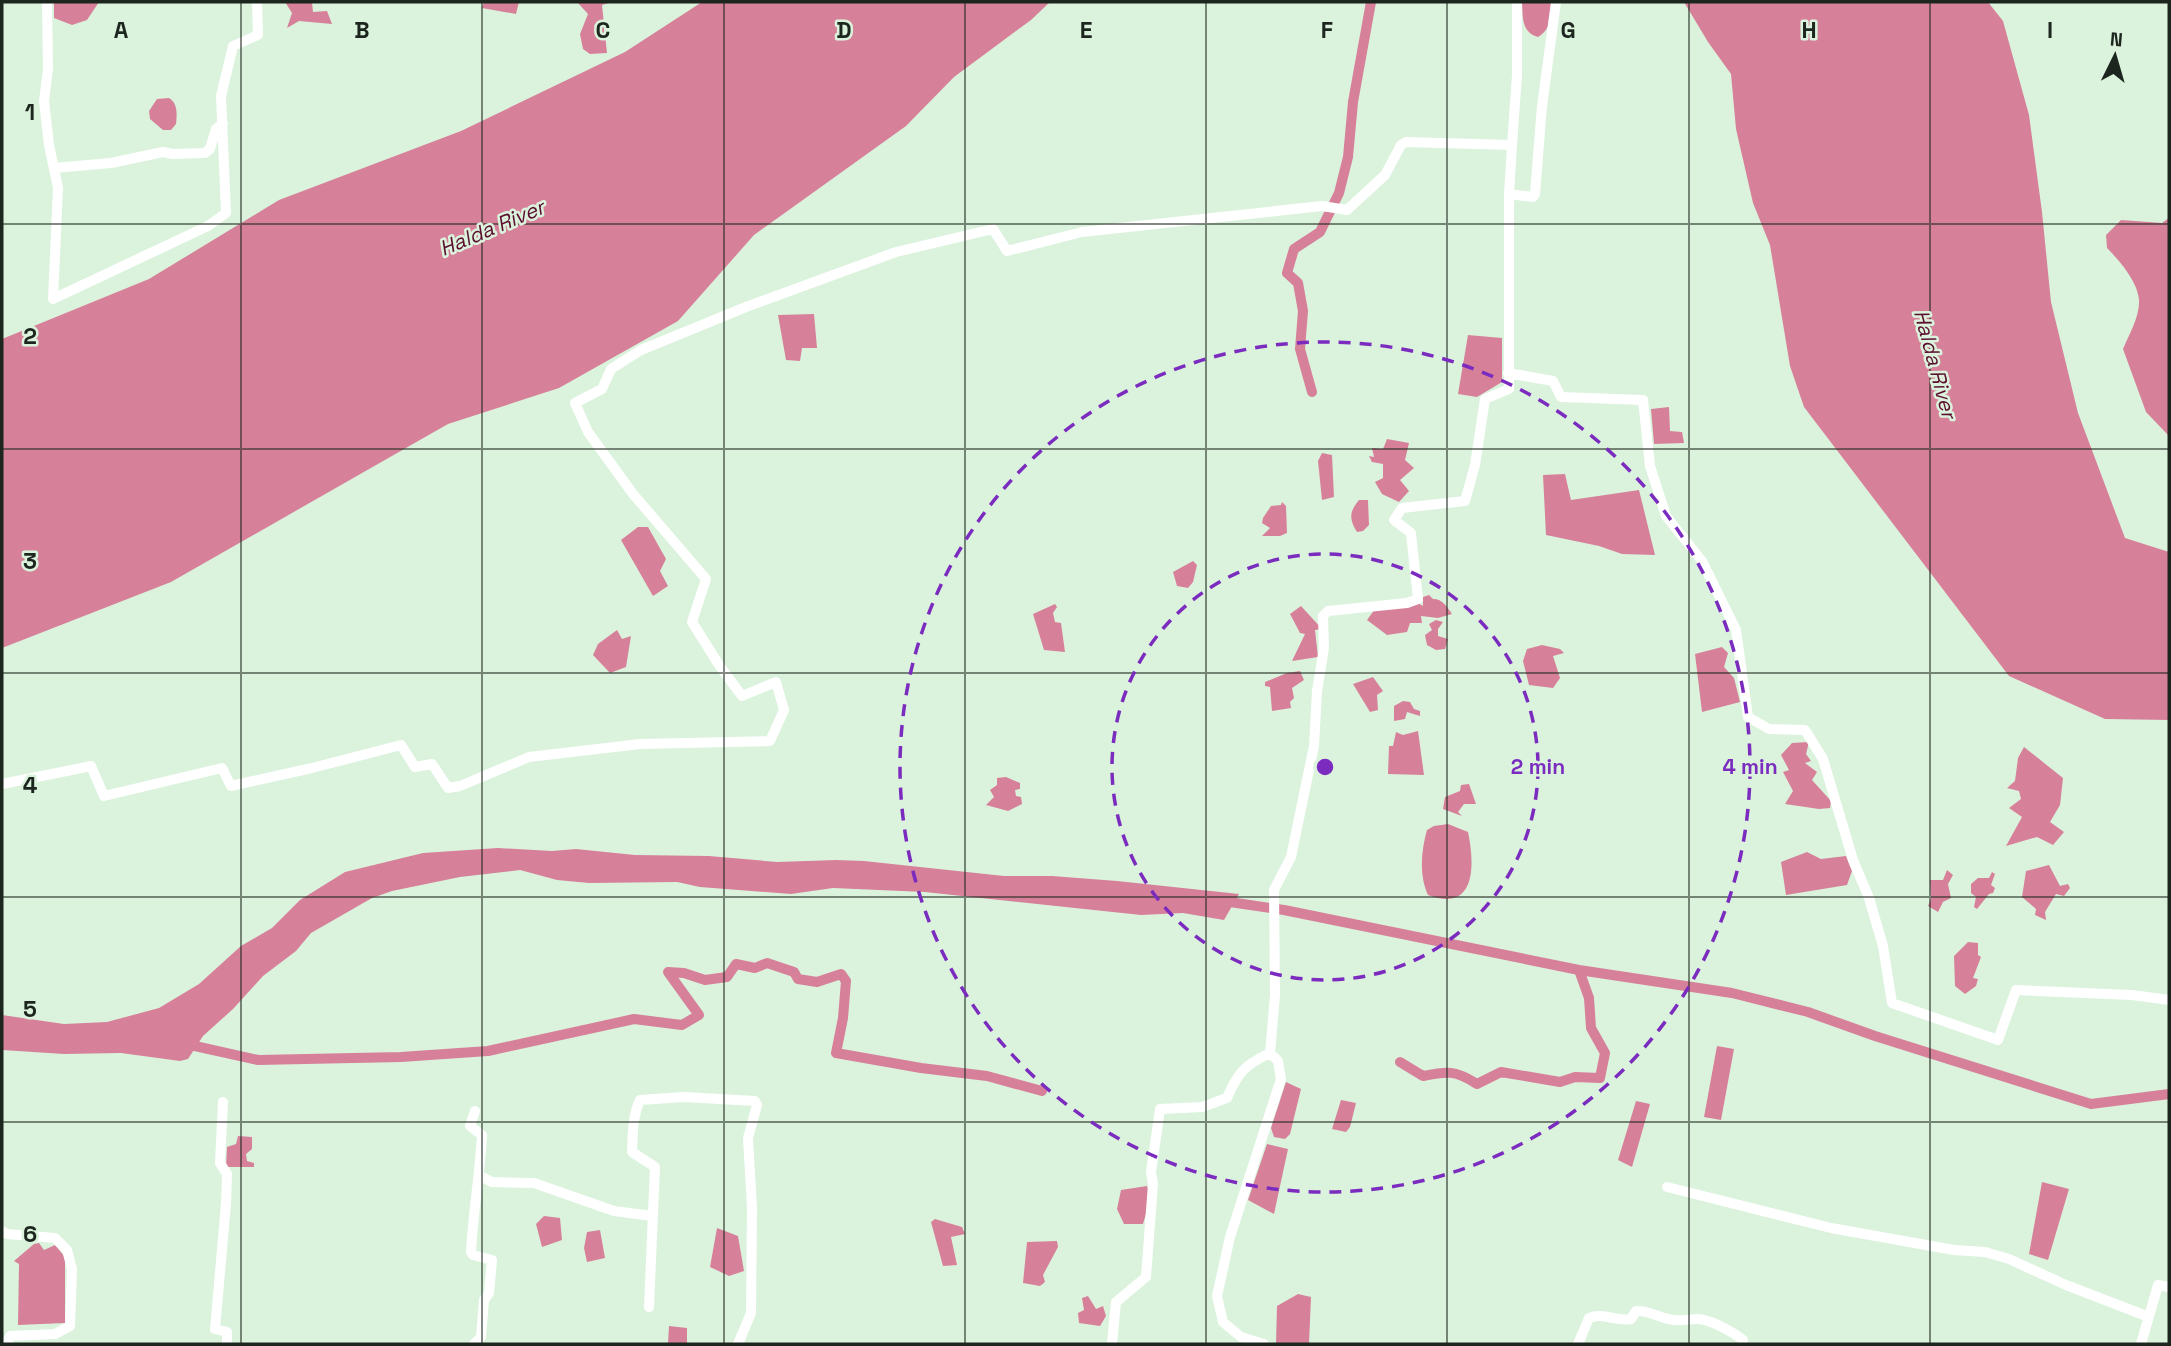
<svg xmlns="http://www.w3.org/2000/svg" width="2171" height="1346" viewBox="0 0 2171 1346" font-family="'Space Grotesk',sans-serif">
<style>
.water{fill:#d7809a}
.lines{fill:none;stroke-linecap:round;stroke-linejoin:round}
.canal{stroke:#d7809a;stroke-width:10}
.street{stroke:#fff;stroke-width:10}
.grid{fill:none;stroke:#1d261e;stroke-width:2;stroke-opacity:0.55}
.ring{fill:none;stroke:#7b2cbf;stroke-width:3.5;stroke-dasharray:12 9}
.labels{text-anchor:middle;stroke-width:5;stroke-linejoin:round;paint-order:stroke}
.water-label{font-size:21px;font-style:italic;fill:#5c0e2f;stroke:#dbf3dd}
.grid-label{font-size:23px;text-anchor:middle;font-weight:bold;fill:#1d261e;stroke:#dbf3dd;stroke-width:5;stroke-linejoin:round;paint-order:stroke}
.centre{fill:#7b2cbf;stroke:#dbf3dd;stroke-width:3.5}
.ring-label{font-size:21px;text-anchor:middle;font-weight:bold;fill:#7b2cbf;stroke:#dbf3dd;stroke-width:5;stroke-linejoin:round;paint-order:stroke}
</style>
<rect width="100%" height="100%" fill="#dbf3dd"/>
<path class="water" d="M54 2H99L87 20 72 25 54 18Z
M285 2H312L313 12 327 11 332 24 299 21 287 28 292 13Z
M484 2H519L516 14 482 8Z
M580 2H612L602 5 607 53 590 54 583 49 580 34 588 14 578 3Z
M702 2H1050L1031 20 954 77 906 126 754 235 678 321 559 388 448 424 171 582 2 648V339L149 279 279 200 461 131 625 52Z
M1522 2H1553C1551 15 1551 30 1538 37 1521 32 1523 17 1522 2Z
M1684 2H1988L2003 21 2029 115 2042 212 2051 302 2078 413 2125 538 2169 552V720L2105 719 2009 676 1804 407 1790 366 1770 245 1753 203 1736 129 1731 74 1708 42Z
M169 98C178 103 177 115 176 124L171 130H163L150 119 149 111 157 99Z
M2169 218V436L2146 412 2123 349C2129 335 2140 316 2139 300 2138 282 2119 260 2107 248L2106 235 2121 220 2162 223Z
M814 314 817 348H802L800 361 786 360 778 315Z
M1468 335 1502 338V382L1477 397 1458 394Z
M1669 407 1670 431 1682 432 1684 443 1654 444 1651 409Z
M1387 439 1409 443 1405 460 1414 468 1400 480 1409 491 1399 502 1382 494 1375 482 1383 478V464L1372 462 1369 456 1374 457 1372 448 1383 449Z
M1322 453 1332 455 1334 497 1322 500 1318 461Z
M1565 474 1571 500 1639 490 1655 555 1622 554 1599 546 1546 535 1543 475Z
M1359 500H1368L1369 525 1363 531 1357 532C1349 519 1349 512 1359 500Z
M1282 502 1286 506 1287 533 1280 536H1262L1270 528 1262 523 1263 518 1271 506 1281 505Z
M638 527H648L666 559 660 571 668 586 653 596 621 540Z
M1193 561 1197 565 1193 582 1188 588 1177 586 1173 572Z
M1429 595 1433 599C1443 599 1447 607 1452 614L1438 618 1421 616 1422 623H1410L1407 632 1387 635 1367 620 1375 609 1418 603 1423 606V597Z
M1055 604 1057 607 1053 613 1055 622 1061 623 1065 652 1044 650 1033 614Z
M1301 606 1322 629 1315 630 1318 657 1292 661 1305 634 1300 633 1290 614Z
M1436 620 1443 622 1438 629V636L1448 639 1445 649 1436 650 1427 645 1425 635 1432 630 1429 624Z
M617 630 622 639 631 636 626 667 610 673 593 655 598 644Z
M1542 645 1560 649 1564 653 1553 656 1560 678 1553 688 1529 685 1523 661 1527 649Z
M1722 647 1728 653 1724 667 1734 678 1740 702 1702 712 1695 654Z
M1300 671 1304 680 1292 688 1294 698 1290 702 1291 708 1272 711 1270 687 1265 686V682L1287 673Z
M1373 677 1383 691 1377 695 1378 710 1370 712 1353 684Z
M1403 701 1410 702 1414 709 1420 711V716L1407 712 1405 719 1394 721V706Z
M1418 731 1424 775 1388 774 1389 746H1393L1396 732 1403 735Z
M1809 742 1806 754 1811 761 1805 763 1817 772 1812 780 1831 801 1830 808 1819 809 1785 804 1793 791 1783 772 1789 770 1781 755 1792 743Z
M2024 747 2063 778 2060 805 2050 822 2064 832 2053 845 2037 837 2006 846 2022 817 2009 808 2021 799 2019 791 2007 788 2015 781 2018 758Z
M1006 777 1020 783V789L1015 790 1016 796 1021 797 1022 804 1008 811 986 805 994 797 990 790 997 785V778Z
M1469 784 1476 804H1464L1458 812 1462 816 1443 809 1445 797 1460 791 1461 785Z
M1448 824 1468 832C1475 865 1476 913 1428 895 1419 876 1421 851 1427 830L1434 826Z
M498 848 552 851 576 849 635 855 709 856 777 862 836 860 864 861 1004 876H1052L1117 881 1239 894 1224 920 1183 913 1141 915 925 892 833 888 791 894 700 887 677 882 589 883 557 880 520 870 460 877 392 891 372 898 311 933 296 951 263 976 233 1009 203 1036 188 1059 180 1061 121 1053 64 1054 2 1050V1015L64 1024 107 1022 159 1008 199 984 241 946 272 928 300 900 345 872 423 853Z
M1807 852 1821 859 1846 856 1852 871 1847 885 1786 895 1781 862Z
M2049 865 2060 886 2068 884 2070 888 2064 896 2056 894 2045 912 2046 920 2035 915 2036 909 2022 897 2026 871Z
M1947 870 1953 875 1948 884 1951 898 1943 902 1938 912 1928 906 1931 899 1930 880H1943Z
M1992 872 1995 874 1991 885 1995 888 1993 893 1989 894 1977 909 1974 907 1976 897 1971 893V884L1978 878H1989Z
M1968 942 1978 943V955L1981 957 1973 978 1978 979 1976 986 1965 994 1955 986 1954 956Z
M1717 1046 1734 1049 1721 1120 1704 1117Z
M1286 1082 1301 1089 1290 1134 1285 1139 1274 1137 1271 1128Z
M1341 1100 1356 1103 1350 1127 1346 1132 1332 1129Z
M1636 1101 1650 1104 1632 1167 1618 1160Z
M238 1136 252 1137V1149L246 1154 247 1161 254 1163V1167H226L227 1147 236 1144Z
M1267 1144 1288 1149 1274 1214 1248 1200Z
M2042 1182 2069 1189 2048 1260 2029 1254Z
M1147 1186 1151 1196 1143 1224H1124L1117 1209 1121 1190Z
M544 1216 560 1218 562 1240 542 1247 536 1224Z
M935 1219 962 1227 965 1234 951 1237 957 1265 943 1266 931 1222Z
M717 1228 738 1236 744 1271 729 1276 710 1267Z
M600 1230 605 1258 587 1262 584 1248 587 1232Z
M1057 1241 1058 1247 1043 1275 1045 1282 1040 1286 1023 1283 1027 1242Z
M39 1243 44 1250 55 1245 65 1257V1323L18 1325 19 1264 14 1261 34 1244Z
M1298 1294 1311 1297 1309 1344H1276L1277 1306Z
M1088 1296 1096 1309 1103 1306 1106 1316 1100 1326 1079 1323 1078 1313 1084 1310 1082 1298Z
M669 1326 687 1328V1344H668Z"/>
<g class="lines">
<path class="canal" d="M1312 392 1300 349 1303 311 1298 283 1287 273 1294 249 1320 232 1339 193 1348 157 1353 102 1371 2
M1223 901 1284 910 1579 970 1732 993 1808 1012 1875 1036 2091 1104 2169 1094
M186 1044 258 1060 401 1057 488 1051 634 1019 682 1025 699 1015 668 972 684 973 705 980 727 977 736 964 755 968 767 963 794 972 798 979 817 982 841 974 846 981 843 1018 836 1053 921 1068 987 1076 1042 1091
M1400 1062 1423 1076C1448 1071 1455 1070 1477 1084L1501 1072 1560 1082 1575 1077 1600 1078 1605 1053 1591 1028 1589 998 1579 970"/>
<path class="street" d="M47 2 48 69 44 101 49 145 58 188 53 299 208 226 226 213 221 96 233 46 258 35 257 2
M54 168 111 163 163 152 172 154 205 153 210 149 216 129 223 123
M1509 194 1512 145
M1508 373 1553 381 1561 397 1643 400 1650 466 1666 516 1702 561 1736 630 1748 717 1769 729 1805 730 1823 759 1853 860 1869 898 1883 946 1892 1003 1998 1040 2016 990 2132 995 2169 1000
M2 784 91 766 104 796 222 768 231 786 312 768 401 745 415 767 432 764 448 788 460 786 529 757 640 744 770 741 784 710 776 682 742 696 719 665 692 622 706 579 633 494 588 432 575 403 602 389 611 369 641 350 746 307 896 252 993 229 1007 251 1082 232 1322 206 1347 210 1385 175 1401 145 1406 142 1512 145 1517 75V2
M223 1102 220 1163 227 1174 226 1204 215 1329 227 1332V1344
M480 1176 492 1182 534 1183 614 1211 653 1216
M1667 1187 1831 1228 1954 1250 1985 1252 2009 1259 2066 1285 2149 1317
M2 1231 7 1234 55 1238 67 1250 72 1269 70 1326 55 1334 10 1336 7 1344
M649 1307 655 1167 632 1152C633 1134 632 1117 640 1100L684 1097 755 1101 757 1105 748 1138 752 1208 751 1313 738 1344
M474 1344 481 1337 484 1300 489 1293 492 1260 473 1255 471 1252C473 1212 480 1174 482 1135L470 1126 475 1111
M1112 1344 1116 1302 1146 1277 1153 1184 1151 1172 1160 1109 1202 1107 1227 1098C1238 1072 1245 1065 1270 1053L1275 995 1274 890 1291 857 1314 746 1317 691 1324 648 1323 616 1328 611 1407 603 1418 599 1411 533 1394 520 1402 508 1465 501 1475 465 1485 399 1509 389V194L1533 197 1535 194 1542 106 1556 2
M1264 1344 1241 1337 1223 1322 1217 1296 1230 1237 1281 1079 1278 1061 1270 1053
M1578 1344 1589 1318C1603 1312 1616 1322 1631 1319L1636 1311C1650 1310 1660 1319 1674 1320 1682 1321 1690 1319 1697 1319 1710 1319 1733 1332 1743 1340
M2141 1344 2158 1285 2169 1287"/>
</g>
<path class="grid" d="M241 2V1344M482 2V1344M724 2V1344M965 2V1344M1206 2V1344M1447 2V1344M1689 2V1344M1930 2V1344M2 224H2169M2 449H2169M2 673H2169M2 897H2169M2 1122H2169"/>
<g class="ring">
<circle cx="1325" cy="767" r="213"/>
<circle cx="1325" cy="767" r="425"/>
</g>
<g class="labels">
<g class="water-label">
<text transform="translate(492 228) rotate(-23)" y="7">Halda River</text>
<text transform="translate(1935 364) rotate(75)" y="7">Halda River</text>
</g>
</g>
<g class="grid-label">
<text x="121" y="38">A</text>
<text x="362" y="38">B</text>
<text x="603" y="38">C</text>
<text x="844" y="38">D</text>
<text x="1086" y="38">E</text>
<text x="1327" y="38">F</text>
<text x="1568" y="38">G</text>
<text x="1809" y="38">H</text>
<text x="2050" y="38">I</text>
<text x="30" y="120">1</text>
<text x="30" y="344">2</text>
<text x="30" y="569">3</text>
<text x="30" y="793">4</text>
<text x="30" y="1017">5</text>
<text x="30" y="1242">6</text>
</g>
<circle cx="1325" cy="767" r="10" class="centre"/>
<g class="ring-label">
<text x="1538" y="774">2 min</text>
<text x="1750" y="774">4 min</text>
</g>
<rect width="2171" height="1346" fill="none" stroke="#1d261e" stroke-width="7"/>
<g transform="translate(2115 56) rotate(5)" stroke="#dbf3dd" stroke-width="5" paint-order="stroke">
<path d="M0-5L12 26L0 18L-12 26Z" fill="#1d261e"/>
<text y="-10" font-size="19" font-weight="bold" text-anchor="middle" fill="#1d261e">N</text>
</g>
</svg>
